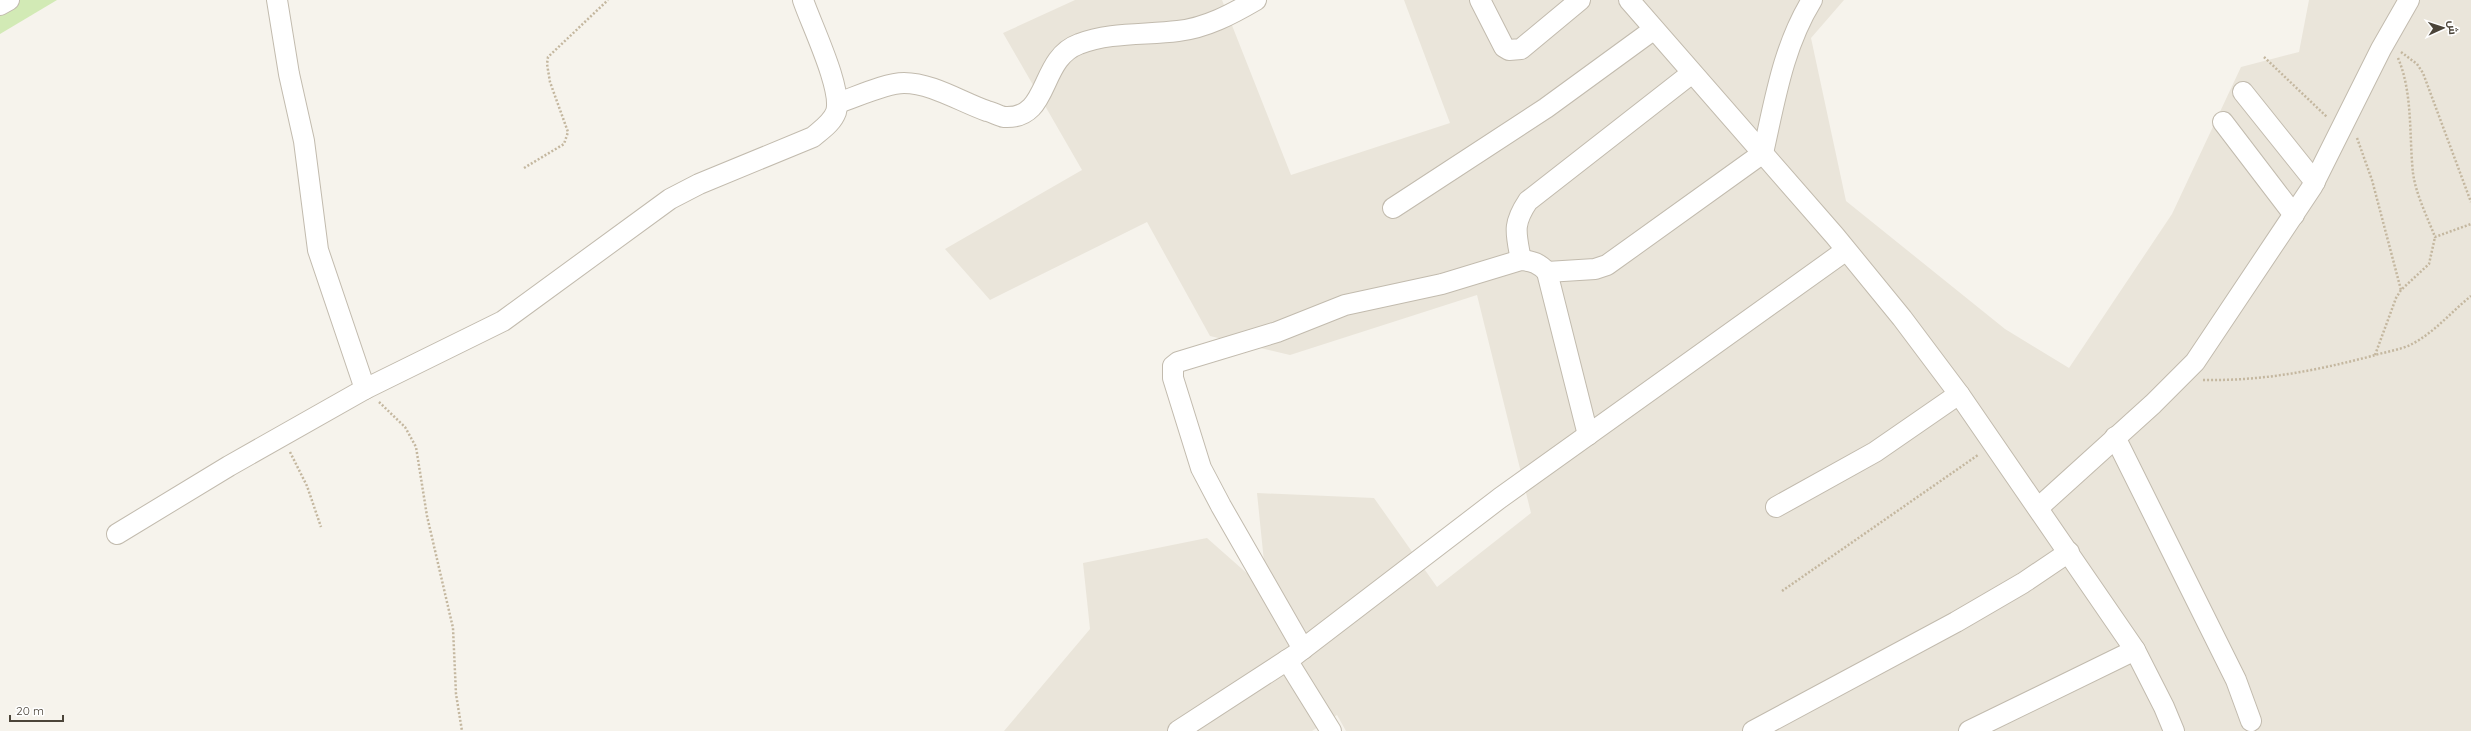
<svg xmlns="http://www.w3.org/2000/svg" width="2471" height="731" font-family="Quicksand,Cairo,sans-serif">
<rect width="100%" height="100%" fill="#f6f3ec"/>
<path fill="#eae5da" d="M 1075,0 L 1222,0 L 1291,175 L 1450,123 L 1404,0 L 1844,0 L 1811,38 L 1846,201 L 2005,329 L 2069,368 L 2172,214 L 2241,67 L 2299,52 L 2309,0 L 2471,0 L 2471,731 L 1346,731 L 1337,715 L 1312,731 L 1004,731 L 1090,629 L 1083,563 L 1207,538 L 1267,591 L 1257,493 L 1374,498 L 1437,587 L 1531,513 L 1477,295 L 1290,355 L 1210,336 L 1147,222 L 990,300 L 945,249 L 1082,170 L 1003,33 Z"/>
<path fill="#d2eab5" d="M 0,0 L 57,0 L 0,34 Z"/>
<g fill="none" stroke-linecap="round" stroke-linejoin="round">
<g stroke="#c2bbae" stroke-width="22">
<g id="street">
<path d="M 277,0 L 289,74 L 304,141 L 318,250 L 365,389 L 503,321 L 670,199 L 699,184 L 813,137 C 821,130 832,123 836,112 C 843,89 811,24 803,0"/>
<path d="M 1480,0 L 1504,47 L 1509,50 L 1521,49 L 1580,0"/>
<path d="M 1629,0 L 1835,236 L 1902,318 L 1959,394 L 2135,650 L 2164,707 L 2174,731"/>
<path d="M 0,5 L 9,0"/>
<path d="M 2243,92 L 2315,182"/>
<path d="M 838,103 C 856,97 886,83 904,83 C 932,83 961,102 987,111 C 992,112 999,116 1004,117 C 1051,120 1038,59 1079,44 C 1109,32 1146,35 1178,31 C 1206,28 1232,14 1256,0"/>
<path d="M 2223,122 L 2294,215"/>
<path d="M 1393,208 L 1546,108 L 1653,30"/>
<path d="M 1521,260 C 1516,233 1512,225 1528,201 L 1692,73"/>
<path d="M 1547,272 L 1595,269 L 1607,265 L 1763,153 C 1775,100 1783,47 1812,0"/>
<path d="M 2115,437 L 2236,680 L 2251,721"/>
<path d="M 1776,507 L 1875,452 L 1959,394"/>
<path d="M 2038,508 L 2153,404 L 2195,362 L 2312,187 L 2381,49 L 2409,0"/>
<path d="M 117,534 L 229,466 L 365,389"/>
<path d="M 1303,649 L 1221,506 L 1201,468 L 1173,378 L 1173,366 L 1178,362 L 1277,332 L 1345,305 L 1442,284 L 1521,260 C 1532,261 1539,263 1547,272 L 1588,435"/>
<path d="M 1287,660 L 1331,731"/>
<path d="M 1178,731 L 1295,655 L 1500,498 L 1845,251"/>
<path d="M 1753,731 L 1956,622 L 2023,583 L 2069,552"/>
<path d="M 1969,731 L 2135,650"/>
</g>
</g>
<g stroke="#c4b79f" stroke-width="2.5" stroke-dasharray="2 2" stroke-linecap="butt">
<path d="M 2401,52 L 2417,64 L 2423,73 L 2471,202"/>
<path d="M 2264,57 L 2327,117"/>
<path d="M 2398,58 C 2413,93 2409,136 2413,173 C 2416,195 2427,216 2435,237 L 2471,224"/>
<path d="M 2357,138 L 2372,180 L 2401,290"/>
<path d="M 524,168 L 564,144 L 568,132 L 550,82 L 547,64 L 548,57 L 608,0"/>
<path d="M 2375,355 L 2396,298 L 2401,290 L 2429,264 L 2435,237"/>
<path d="M 2203,380 C 2263,381 2314,371 2372,356 C 2384,352 2401,350 2412,344 C 2435,332 2451,312 2471,296"/>
<path d="M 379,402 L 405,427 L 416,447 L 427,516 L 453,628 L 456,694 L 462,731"/>
<path d="M 290,452 L 307,486 L 321,527"/>
<path d="M 1782,591 L 1978,455"/>
</g>
<use href="#street" stroke="#fff" stroke-width="20"/>
</g>
<g transform="translate(2443 28) rotate(87)" stroke="#ffffff" stroke-width="3" paint-order="stroke">
<path d="M0-3L7 15L0 10L-7 15Z" fill="#4b4439"/>
<text y="-6" font-size="11" font-weight="bold" text-anchor="middle" fill="#4b4439">ش</text>
</g>
<path d="M10 715v6h53v-6" fill="none" stroke="#4b4439" stroke-width="2"/>
<text x="16" y="715" font-size="12" fill="#4b4439" stroke="#ffffff" stroke-width="3" paint-order="stroke">20 m</text>
</svg>
